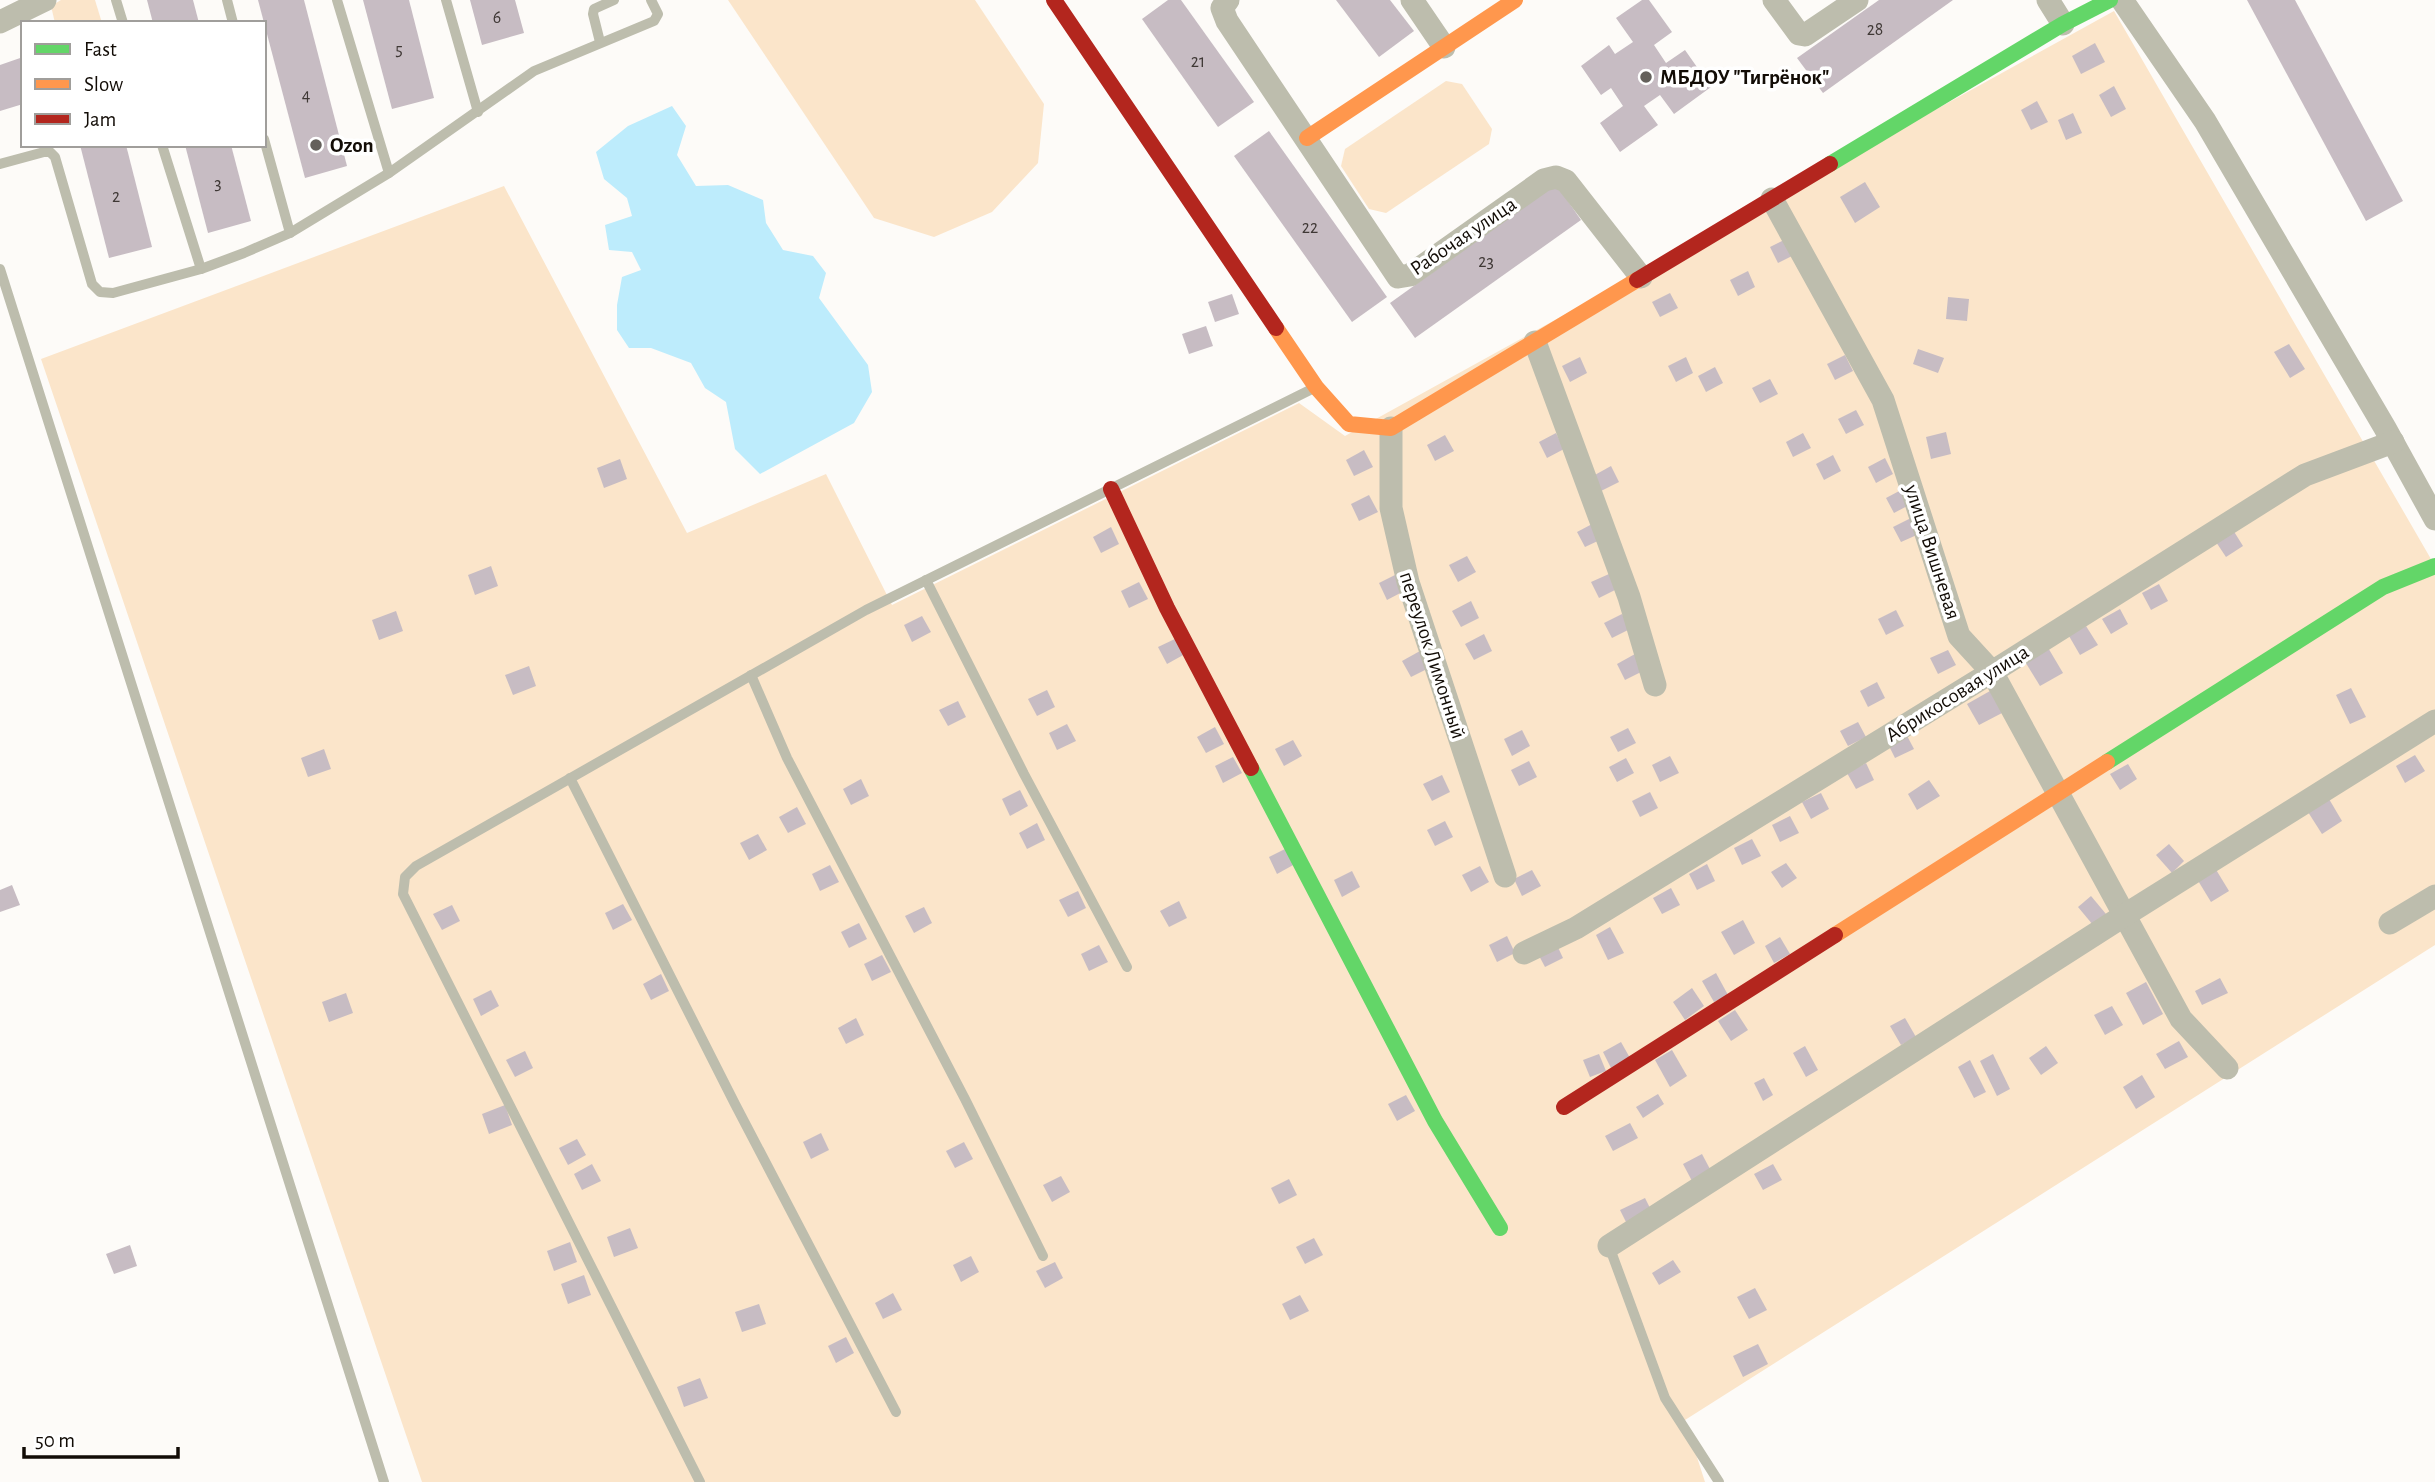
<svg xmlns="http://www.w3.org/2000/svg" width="2435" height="1482" font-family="'Alegreya Sans',sans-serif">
<rect width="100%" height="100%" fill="#fdfbf8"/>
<g fill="#fbe5ca">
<path d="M 61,0 L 95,0 L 102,23 L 55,23 L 51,6 Z"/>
<path d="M 728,0 L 975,0 L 1044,104 L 1038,163 L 992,212 L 934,237 L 874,218 Z"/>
<path d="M 2114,11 L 2435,566 L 2435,945 L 1685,1420 L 1705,1482 L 422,1482 L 41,359 L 504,186 L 687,533 L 826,474 L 892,605 L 1299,403 L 1345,436 Z"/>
<path d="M 1446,81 L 1462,84 L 1492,129 L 1489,144 L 1386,213 L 1369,209 L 1341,166 L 1345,149 Z"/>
</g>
<path fill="#bdecfc" d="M 672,106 L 686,126 L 677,155 L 696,186 L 728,185 L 763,200 L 766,223 L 783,250 L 813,256 L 826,273 L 819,298 L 868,365 L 872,392 L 854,423 L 760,474 L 735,449 L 726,402 L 705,388 L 691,363 L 651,348 L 629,348 L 617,330 L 617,305 L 622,277 L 641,270 L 632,252 L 609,250 L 605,225 L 632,216 L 627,198 L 604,179 L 596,152 L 628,126 Z"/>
<g fill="#c7bcc3">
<path d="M 147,0 L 193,0 L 199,23 L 153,23 Z"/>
<path d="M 258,0 L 304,0 L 347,166 L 305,178 Z"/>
<path d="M 363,0 L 409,0 L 434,98 L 392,109 Z"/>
<path d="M 470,0 L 515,0 L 524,33 L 482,45 Z"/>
<path d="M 1168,0 L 1181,0 L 1254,102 L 1218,127 L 1142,19 Z"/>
<path d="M 1336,0 L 1390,0 L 1414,31 L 1379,57 Z"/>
<path d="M 1642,0 L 1649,0 L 1672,32 L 1654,45 L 1666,63 L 1685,50 L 1711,87 L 1674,114 L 1660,95 L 1644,106 L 1658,125 L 1620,152 L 1600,123 L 1623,106 L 1611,88 L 1601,95 L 1581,66 L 1609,45 L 1615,54 L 1633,42 L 1616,18 Z"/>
<path d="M 1879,0 L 1953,0 L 1823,93 L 1797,58 Z"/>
<path d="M 2247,0 L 2295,0 L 2403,201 L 2366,221 Z"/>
<path d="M 2095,43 L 2105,62 L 2081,74 L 2072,56 Z"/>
<path d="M 23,57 L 23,104 L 0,111 L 0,65 Z"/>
<path d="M 2114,86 L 2126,109 L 2111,117 L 2099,95 Z"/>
<path d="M 2037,101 L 2048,122 L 2031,130 L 2021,110 Z"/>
<path d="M 2073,113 L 2082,133 L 2066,140 L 2058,120 Z"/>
<path d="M 1269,131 L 1387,297 L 1352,322 L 1234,156 Z"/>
<path d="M 80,145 L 126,145 L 152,247 L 109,258 Z"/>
<path d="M 185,145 L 231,145 L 251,221 L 208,233 Z"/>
<path d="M 1865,182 L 1880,207 L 1855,223 L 1840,197 Z"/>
<path d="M 1556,184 L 1581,220 L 1415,338 L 1390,303 Z"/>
<path d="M 1788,238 L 1796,254 L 1778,263 L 1770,247 Z"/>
<path d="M 1748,271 L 1755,287 L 1738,296 L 1730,280 Z"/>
<path d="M 1670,293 L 1678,308 L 1660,317 L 1652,302 Z"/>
<path d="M 1232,294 L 1239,314 L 1215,322 L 1208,302 Z"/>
<path d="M 1948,297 L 1969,299 L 1967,321 L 1946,319 Z"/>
<path d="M 1206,326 L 1213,346 L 1189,354 L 1182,334 Z"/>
<path d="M 2289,344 L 2305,369 L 2290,378 L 2274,352 Z"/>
<path d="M 1918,349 L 1944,358 L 1938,373 L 1913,364 Z"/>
<path d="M 1845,355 L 1853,371 L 1835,380 L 1827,364 Z"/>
<path d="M 1580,357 L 1587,373 L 1570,382 L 1562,366 Z"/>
<path d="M 1686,357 L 1693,373 L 1676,382 L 1668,366 Z"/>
<path d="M 1715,367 L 1723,383 L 1706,392 L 1698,376 Z"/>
<path d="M 1770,379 L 1778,394 L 1760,403 L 1752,388 Z"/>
<path d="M 1856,410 L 1864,425 L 1846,434 L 1838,419 Z"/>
<path d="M 1946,432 L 1951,454 L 1931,459 L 1926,437 Z"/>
<path d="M 1556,433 L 1564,449 L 1547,458 L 1539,442 Z"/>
<path d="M 1803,433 L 1811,448 L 1793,457 L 1786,442 Z"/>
<path d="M 1445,435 L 1454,451 L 1435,461 L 1427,445 Z"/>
<path d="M 1364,450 L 1373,467 L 1354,476 L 1346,460 Z"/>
<path d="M 1833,455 L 1841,471 L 1824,480 L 1816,464 Z"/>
<path d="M 1885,458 L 1893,474 L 1876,483 L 1868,467 Z"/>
<path d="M 620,459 L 627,479 L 604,488 L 597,468 Z"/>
<path d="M 1611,466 L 1619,482 L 1601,491 L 1593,476 Z"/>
<path d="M 1903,489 L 1911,504 L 1894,513 L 1886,498 Z"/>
<path d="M 1369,495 L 1378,512 L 1359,521 L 1351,504 Z"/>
<path d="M 1911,518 L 1919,534 L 1901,542 L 1893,527 Z"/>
<path d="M 1594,523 L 1602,539 L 1585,547 L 1577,532 Z"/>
<path d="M 1111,527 L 1119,544 L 1101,553 L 1093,537 Z"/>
<path d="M 2233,530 L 2243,546 L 2226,557 L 2216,542 Z"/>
<path d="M 1467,556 L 1476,572 L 1458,582 L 1449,565 Z"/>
<path d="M 491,566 L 498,586 L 475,595 L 468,575 Z"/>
<path d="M 1397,574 L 1406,590 L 1387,600 L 1379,583 Z"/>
<path d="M 1609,574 L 1617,589 L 1599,598 L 1591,582 Z"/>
<path d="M 1139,582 L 1148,599 L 1129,608 L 1121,591 Z"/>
<path d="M 2159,584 L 2168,601 L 2151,610 L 2142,593 Z"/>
<path d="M 1471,601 L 1479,618 L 1461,627 L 1452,611 Z"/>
<path d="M 2120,609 L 2128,624 L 2111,634 L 2102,619 Z"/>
<path d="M 1896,610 L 1904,626 L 1886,635 L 1878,619 Z"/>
<path d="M 396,611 L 403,631 L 379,640 L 372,620 Z"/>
<path d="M 1622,614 L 1630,629 L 1612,638 L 1604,623 Z"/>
<path d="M 922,616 L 931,632 L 912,642 L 904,625 Z"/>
<path d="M 2086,626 L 2098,645 L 2080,655 L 2069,636 Z"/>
<path d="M 1484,634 L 1492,651 L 1474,660 L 1465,644 Z"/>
<path d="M 1177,638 L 1185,654 L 1167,664 L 1158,647 Z"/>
<path d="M 2047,646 L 2063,673 L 2040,686 L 2024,660 Z"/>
<path d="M 1948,650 L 1956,665 L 1938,674 L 1930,658 Z"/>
<path d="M 1420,651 L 1429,668 L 1411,677 L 1402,661 Z"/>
<path d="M 1635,654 L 1643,671 L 1625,680 L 1617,664 Z"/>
<path d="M 529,666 L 536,686 L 513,695 L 505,675 Z"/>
<path d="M 1877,682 L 1885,698 L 1868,707 L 1860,691 Z"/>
<path d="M 2351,688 L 2366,717 L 2350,724 L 2336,695 Z"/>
<path d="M 1047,690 L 1055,707 L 1037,716 L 1028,699 Z"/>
<path d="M 1990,691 L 2002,713 L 1979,725 L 1967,704 Z"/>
<path d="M 958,701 L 966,717 L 948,726 L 939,710 Z"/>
<path d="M 1858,722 L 1866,737 L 1848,746 L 1840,731 Z"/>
<path d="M 1067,724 L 1076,741 L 1057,750 L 1049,733 Z"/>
<path d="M 1215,727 L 1224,744 L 1206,753 L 1197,737 Z"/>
<path d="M 1628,728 L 1636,743 L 1618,752 L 1610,737 Z"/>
<path d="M 1522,730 L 1530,746 L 1512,756 L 1504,739 Z"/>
<path d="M 1905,732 L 1914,749 L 1895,758 L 1887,742 Z"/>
<path d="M 1293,740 L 1302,756 L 1284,766 L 1275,749 Z"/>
<path d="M 324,749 L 331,769 L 308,777 L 301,758 Z"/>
<path d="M 2415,755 L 2425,771 L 2405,783 L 2396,766 Z"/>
<path d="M 1670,756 L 1679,773 L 1660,782 L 1652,765 Z"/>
<path d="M 1233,757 L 1242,773 L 1223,783 L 1215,766 Z"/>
<path d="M 1626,758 L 1634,773 L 1617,782 L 1609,767 Z"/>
<path d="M 1529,761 L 1537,777 L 1519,786 L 1511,770 Z"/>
<path d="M 1866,763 L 1874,780 L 1856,789 L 1847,773 Z"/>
<path d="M 2128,764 L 2137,779 L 2120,790 L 2110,774 Z"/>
<path d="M 1442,775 L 1450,792 L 1432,801 L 1423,784 Z"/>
<path d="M 861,779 L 869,796 L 851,805 L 843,789 Z"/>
<path d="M 1929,780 L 1940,796 L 1917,810 L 1908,794 Z"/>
<path d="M 1020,790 L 1028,806 L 1010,816 L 1002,799 Z"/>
<path d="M 1650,792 L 1658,808 L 1640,817 L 1632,801 Z"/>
<path d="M 1821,793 L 1829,809 L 1811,819 L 1802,802 Z"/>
<path d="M 2329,799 L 2342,821 L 2322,834 L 2308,812 Z"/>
<path d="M 797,807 L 806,824 L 788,833 L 779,817 Z"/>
<path d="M 1790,816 L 1799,833 L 1780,842 L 1772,825 Z"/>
<path d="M 1445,821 L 1453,837 L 1435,846 L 1427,830 Z"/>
<path d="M 1037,823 L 1045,840 L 1027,849 L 1019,833 Z"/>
<path d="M 758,834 L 767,850 L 749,860 L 740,843 Z"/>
<path d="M 1752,839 L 1761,856 L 1742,865 L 1734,848 Z"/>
<path d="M 2169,844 L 2184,861 L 2172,873 L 2156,855 Z"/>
<path d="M 1287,848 L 1295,864 L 1277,874 L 1269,857 Z"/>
<path d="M 1786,863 L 1797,878 L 1782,888 L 1771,872 Z"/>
<path d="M 1707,864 L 1715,881 L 1697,890 L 1689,874 Z"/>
<path d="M 830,865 L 839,882 L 820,891 L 812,874 Z"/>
<path d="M 1480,866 L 1489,882 L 1471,892 L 1462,875 Z"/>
<path d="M 2215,868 L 2229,891 L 2211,902 L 2197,879 Z"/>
<path d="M 1532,870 L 1541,886 L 1522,896 L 1514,879 Z"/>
<path d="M 1352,871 L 1360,887 L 1342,897 L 1334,880 Z"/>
<path d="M 12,885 L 20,905 L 0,912 L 0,890 Z"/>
<path d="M 1671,888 L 1680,905 L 1662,914 L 1653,898 Z"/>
<path d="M 1078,891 L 1086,908 L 1068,917 L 1059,900 Z"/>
<path d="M 2091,896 L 2106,914 L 2093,925 L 2078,907 Z"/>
<path d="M 1179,901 L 1187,918 L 1169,927 L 1160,911 Z"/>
<path d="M 623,904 L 632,920 L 613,930 L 605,913 Z"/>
<path d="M 452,905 L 460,921 L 442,930 L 433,914 Z"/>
<path d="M 924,907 L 932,923 L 914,933 L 905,916 Z"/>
<path d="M 1743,920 L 1755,943 L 1734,955 L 1721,932 Z"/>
<path d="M 859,923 L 867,939 L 849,948 L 841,932 Z"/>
<path d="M 1610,927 L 1624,953 L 1608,960 L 1596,935 Z"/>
<path d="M 1507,936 L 1515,953 L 1497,962 L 1489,945 Z"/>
<path d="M 1780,937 L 1790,954 L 1774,963 L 1765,946 Z"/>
<path d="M 1555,941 L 1563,958 L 1545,967 L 1536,950 Z"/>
<path d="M 1099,945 L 1108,962 L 1089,971 L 1081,954 Z"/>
<path d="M 882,955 L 891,972 L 872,981 L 864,964 Z"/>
<path d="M 1716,973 L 1728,995 L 1714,1002 L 1702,981 Z"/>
<path d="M 661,974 L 669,991 L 651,1000 L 643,984 Z"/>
<path d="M 2220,978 L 2228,993 L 2202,1005 L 2195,991 Z"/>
<path d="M 2146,982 L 2163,1014 L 2143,1025 L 2126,993 Z"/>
<path d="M 1692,988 L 1704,1006 L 1685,1020 L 1673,1002 Z"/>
<path d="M 491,990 L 499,1006 L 481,1016 L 473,999 Z"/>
<path d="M 346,993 L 353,1013 L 329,1022 L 322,1002 Z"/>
<path d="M 2112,1006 L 2123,1025 L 2105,1035 L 2094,1015 Z"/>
<path d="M 1735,1010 L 1748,1030 L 1731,1041 L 1718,1021 Z"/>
<path d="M 856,1018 L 864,1035 L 846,1044 L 838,1028 Z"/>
<path d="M 1905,1018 L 1916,1037 L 1901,1045 L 1890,1026 Z"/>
<path d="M 2179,1041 L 2188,1057 L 2165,1069 L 2156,1054 Z"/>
<path d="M 1621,1042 L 1630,1058 L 1611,1068 L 1603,1052 Z"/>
<path d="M 1805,1046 L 1818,1070 L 1806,1077 L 1793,1053 Z"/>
<path d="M 2046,1046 L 2058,1063 L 2041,1075 L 2029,1058 Z"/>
<path d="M 1672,1050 L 1687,1076 L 1670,1087 L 1655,1060 Z"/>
<path d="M 525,1051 L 533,1068 L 515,1077 L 506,1060 Z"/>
<path d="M 1599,1054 L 1606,1071 L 1590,1077 L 1583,1060 Z"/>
<path d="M 1993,1054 L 2010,1089 L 1997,1096 L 1980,1061 Z"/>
<path d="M 1970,1060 L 1986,1092 L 1974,1098 L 1958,1067 Z"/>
<path d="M 2142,1075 L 2155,1097 L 2136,1109 L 2123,1087 Z"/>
<path d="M 1764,1078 L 1773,1095 L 1763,1101 L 1754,1083 Z"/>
<path d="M 1658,1094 L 1664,1104 L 1643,1118 L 1636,1107 Z"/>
<path d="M 1406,1095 L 1415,1111 L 1397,1121 L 1388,1104 Z"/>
<path d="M 505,1105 L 512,1125 L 489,1134 L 482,1114 Z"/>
<path d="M 1630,1123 L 1638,1138 L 1613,1151 L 1605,1136 Z"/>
<path d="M 821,1133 L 829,1150 L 811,1159 L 803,1142 Z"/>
<path d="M 577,1139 L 586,1155 L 568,1165 L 559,1148 Z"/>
<path d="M 964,1142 L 973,1159 L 955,1168 L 946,1151 Z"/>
<path d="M 1702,1154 L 1711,1171 L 1692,1181 L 1683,1164 Z"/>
<path d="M 592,1164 L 601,1181 L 582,1190 L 574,1174 Z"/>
<path d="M 1773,1164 L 1782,1180 L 1763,1190 L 1754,1174 Z"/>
<path d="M 1061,1176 L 1070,1192 L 1052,1202 L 1043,1185 Z"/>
<path d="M 1289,1179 L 1297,1195 L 1279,1204 L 1271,1188 Z"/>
<path d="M 1645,1198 L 1651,1210 L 1626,1222 L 1620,1210 Z"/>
<path d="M 630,1228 L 638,1248 L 614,1257 L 607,1237 Z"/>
<path d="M 1314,1238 L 1323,1255 L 1305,1264 L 1296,1247 Z"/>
<path d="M 570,1242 L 577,1262 L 554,1271 L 547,1251 Z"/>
<path d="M 130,1245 L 137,1266 L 114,1274 L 106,1254 Z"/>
<path d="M 971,1256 L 979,1272 L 961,1282 L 953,1265 Z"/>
<path d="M 1673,1260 L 1681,1272 L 1659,1285 L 1652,1273 Z"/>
<path d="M 1055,1262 L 1063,1278 L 1045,1288 L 1036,1271 Z"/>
<path d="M 584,1275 L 591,1295 L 568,1304 L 561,1284 Z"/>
<path d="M 1755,1288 L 1767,1310 L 1749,1319 L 1737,1297 Z"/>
<path d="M 893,1293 L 902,1310 L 883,1319 L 875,1303 Z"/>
<path d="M 1300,1295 L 1309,1311 L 1290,1320 L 1282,1304 Z"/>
<path d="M 759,1304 L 766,1324 L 742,1332 L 735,1312 Z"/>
<path d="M 846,1337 L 854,1353 L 836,1363 L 828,1346 Z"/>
<path d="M 1758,1344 L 1768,1364 L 1743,1377 L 1733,1356 Z"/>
<path d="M 700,1378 L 708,1398 L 684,1407 L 677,1387 Z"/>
</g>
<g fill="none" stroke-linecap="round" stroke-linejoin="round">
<g stroke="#bdbdad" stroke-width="10">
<path d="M 116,0 L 123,23"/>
<path d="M 227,0 L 233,23"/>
<path d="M 337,0 L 389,173"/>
<path d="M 446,0 L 478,112"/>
<path d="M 600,42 L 593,14 L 594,9 L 614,0"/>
<path d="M 264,139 L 290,233"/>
<path d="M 162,145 L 201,269"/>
<path d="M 0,164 L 44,152 L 50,152 L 55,157 L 92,284 L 100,292 L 113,293 L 201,269 L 244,253 L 290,233 L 389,173 L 534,71 L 654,21 L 658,14 L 651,0"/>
<path d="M 0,269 L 384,1482"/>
<path d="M 926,580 L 1024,774 L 1127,967"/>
<path d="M 751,675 L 787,758 L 965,1099 L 1043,1256"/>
<path d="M 570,778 L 735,1104 L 896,1412"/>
<path d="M 1609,1246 L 1665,1398 L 1719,1482"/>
<path d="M 700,1482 L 403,894 L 405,877 L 416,866 L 866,610 L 1314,388"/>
</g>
<g stroke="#bdbdad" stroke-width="23">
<path d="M 1228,0 L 1222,8 L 1227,21 L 1398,277 L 1410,275 L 1544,180 L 1556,177 L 1566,181 L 1641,277"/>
<path d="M 1412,0 L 1444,47"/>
<path d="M 1774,0 L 1799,34 L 1805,35 L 1857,0"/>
<path d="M 2048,0 L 2063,24"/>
<path d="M 2122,0 L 2205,121 L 2385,428 L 2435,519"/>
<path d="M 0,22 L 45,0"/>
<path d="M 1772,199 L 1883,400 L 1959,636 L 1992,672 L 2181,1019 L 2227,1068"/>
<path d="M 1535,342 L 1629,597 L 1655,685"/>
<path d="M 1391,428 L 1391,508 L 1408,582 L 1505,876"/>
<path d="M 2390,923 L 2435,896"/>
<path d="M 1524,953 L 1576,928 L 1992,672 L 2305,475 L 2393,442"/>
<path d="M 1609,1246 L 2125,915 L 2435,721"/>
</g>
<g stroke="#63d668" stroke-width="16">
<path d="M 1830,164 L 2063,24 L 2110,0"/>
<path d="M 2107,762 L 2383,587 L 2435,566"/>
<path d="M 1251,768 L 1435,1121 L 1500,1228"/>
</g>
<g stroke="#ff974d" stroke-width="16">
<path d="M 1307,138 L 1515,0"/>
<path d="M 1276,328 L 1316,387 L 1349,424 L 1391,428 L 1637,280"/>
<path d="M 1835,935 L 2107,762"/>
</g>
<g stroke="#b3261e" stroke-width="16">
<path d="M 1054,0 L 1276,328"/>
<path d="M 1637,280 L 1830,164"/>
<path d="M 1111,489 L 1167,608 L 1251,768"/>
<path d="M 1564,1107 L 1835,935"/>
</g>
</g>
<g fill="#64605b" stroke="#fff" stroke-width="2.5">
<circle cx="1646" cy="77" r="7"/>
<circle cx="316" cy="145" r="7"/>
</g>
<g text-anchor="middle" stroke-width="7" stroke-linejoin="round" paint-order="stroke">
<g font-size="18" fill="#3f3835">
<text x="497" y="23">6</text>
<text x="1875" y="35">28</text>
<text x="399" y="55">5</text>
<text x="1198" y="67">21</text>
<text x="306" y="101">4</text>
<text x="218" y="189">3</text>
<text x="116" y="202">2</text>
<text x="1310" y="233">22</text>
<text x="1486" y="267">23</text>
</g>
<g font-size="21" font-weight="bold" fill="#120c06" stroke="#fff" text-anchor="start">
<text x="1660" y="84">МБДОУ "Тигрёнок"</text>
<text x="330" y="152">Ozon</text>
</g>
<g font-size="21" fill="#120c06" stroke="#fff">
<text transform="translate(1463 236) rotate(-34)" y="7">Рабочая улица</text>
<text transform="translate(1933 552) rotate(72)" y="7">улица Вишневая</text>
<text transform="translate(1433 655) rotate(72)" y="7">переулок Лимонный</text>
<text transform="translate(1957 693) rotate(-32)" y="7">Абрикосовая улица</text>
</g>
</g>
<rect x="21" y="21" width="245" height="126" fill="#ffffff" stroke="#a09e9b" stroke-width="2"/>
<rect x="35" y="44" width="35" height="10" fill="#63d668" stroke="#a09e9b" stroke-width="2"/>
<text x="84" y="56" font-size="21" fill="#120c06">Fast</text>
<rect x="35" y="79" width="35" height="10" fill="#ff974d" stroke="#a09e9b" stroke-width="2"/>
<text x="84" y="91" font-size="21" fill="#120c06">Slow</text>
<rect x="35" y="114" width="35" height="10" fill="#b3261e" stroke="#a09e9b" stroke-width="2"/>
<text x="84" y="126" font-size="21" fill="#120c06">Jam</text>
<path d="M24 1447v10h154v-10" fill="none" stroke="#120c06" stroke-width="3.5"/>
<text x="35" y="1447" font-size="21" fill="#120c06" stroke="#ffffff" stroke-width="5" paint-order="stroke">50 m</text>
</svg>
